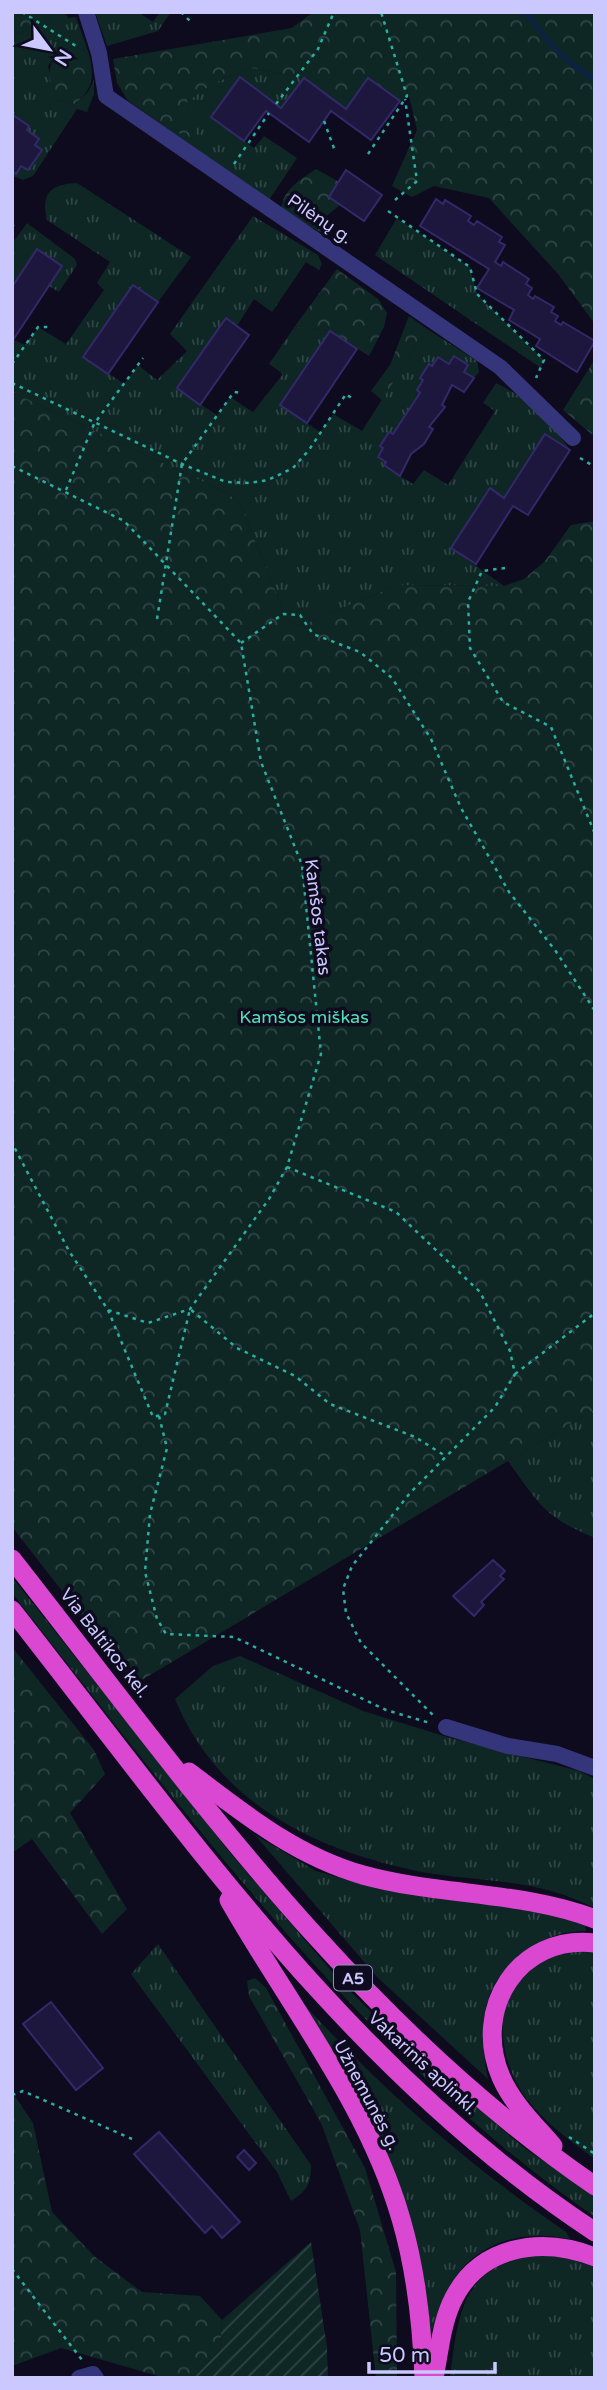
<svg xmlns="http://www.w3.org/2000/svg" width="607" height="2390" font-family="'Varela Round',sans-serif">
<defs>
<pattern id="grass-tufts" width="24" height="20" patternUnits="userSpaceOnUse" patternTransform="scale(1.75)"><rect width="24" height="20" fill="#0e2725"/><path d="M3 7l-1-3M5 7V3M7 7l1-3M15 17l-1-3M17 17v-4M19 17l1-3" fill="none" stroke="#304546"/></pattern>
<pattern id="forest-crowns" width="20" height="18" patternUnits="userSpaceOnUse" patternTransform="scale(1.75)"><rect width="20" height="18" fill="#0e2725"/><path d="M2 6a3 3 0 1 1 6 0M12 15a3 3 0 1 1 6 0" fill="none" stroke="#304546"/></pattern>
<pattern id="garden-furrows" width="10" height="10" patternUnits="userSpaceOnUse" patternTransform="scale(1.75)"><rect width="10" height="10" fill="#0e2725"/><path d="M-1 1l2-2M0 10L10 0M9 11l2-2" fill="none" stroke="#304546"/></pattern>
</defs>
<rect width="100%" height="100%" fill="#0d0b1d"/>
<g fill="url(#grass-tufts)">
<path d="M 56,12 L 65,12 L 68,18 L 76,17 L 89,54 L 76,46 C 62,48 56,54 48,66 L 56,100 L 75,104 L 88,92 L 94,80 L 94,94 L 87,112 L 77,109 L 33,176 L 23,180 L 13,176 L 21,166 L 28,170 L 41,150 L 35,145 L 39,139 L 27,130 L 29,126 L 12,117 L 12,35 L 43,25 Z"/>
<path d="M 95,12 L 138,12 L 153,22 L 160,12 L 171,12 L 158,31 L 107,46 Z"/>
<path d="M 251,68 L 304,78 L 281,108 L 240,78 L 211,116 L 254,148 L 264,136 L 297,158 L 269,200 L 128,101 L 197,144 L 187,101 L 214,83 Z"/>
<path d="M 77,183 L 191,257 L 158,302 L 133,285 L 83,356 L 124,384 L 138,365 L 157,380 L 187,351 L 170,334 L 253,216 L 318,255 L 322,264 L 319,270 L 306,262 L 272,312 L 254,299 L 237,326 L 226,319 L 177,389 L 217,415 L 230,397 L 253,412 L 283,374 L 269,364 L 295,326 L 330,331 L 280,405 L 320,432 L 333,414 L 362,431 L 427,329 L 477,361 L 479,372 L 474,378 L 465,372 L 468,365 L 454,356 L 449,364 L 438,357 L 432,366 L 429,364 L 420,378 L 423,380 L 417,390 L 420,393 L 393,434 L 389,432 L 380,446 L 383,448 L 378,457 L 386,462 L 384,466 L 413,484 L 424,470 L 448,485 L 495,411 L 483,403 L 496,383 C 525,396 552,424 570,450 L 546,434 L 504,498 L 489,489 L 451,548 L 504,586 L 397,585 L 300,626 L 287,620 L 241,506 L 229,494 L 12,392 L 12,339 L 25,345 L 38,327 L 66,344 L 104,290 L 97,283 L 110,262 L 47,220 C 40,193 52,184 77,183 Z"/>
<path d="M 397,218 L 470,267 L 477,294 L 544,360 L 541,368 L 375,255 Z"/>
<path d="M 27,223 L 75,259 L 77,265 L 59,292 L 49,286 L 62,266 L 37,250 L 12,287 L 12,244 Z"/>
<path d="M 595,1409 L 595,1538 C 544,1517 539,1504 508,1461 Z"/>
<path d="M 12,1577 L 231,1854 L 340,1981 L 396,2037 L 523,2147 L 595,2196 L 595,2217 C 358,2052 189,1817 12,1593 Z"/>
<path d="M 240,1656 L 363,1711 L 447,1737 L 579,1771 L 595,1779 L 595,1908 C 582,1902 568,1896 555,1892 C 511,1879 462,1880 417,1871 C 313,1849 218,1803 175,1699 L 213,1666 Z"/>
<path d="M 255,1835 L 316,1871 L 358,1883 L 526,1909 L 585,1924 L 586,1931 C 563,1931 550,1936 531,1948 C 481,1977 477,2028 488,2079 L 378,1978 Z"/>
<path d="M 158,1944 L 311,2165 C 311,2184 307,2191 291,2201 L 277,2172 L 131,1974 Z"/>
<path d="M 569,1950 L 595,1950 L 595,2159 C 572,2142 548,2125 530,2103 C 497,2063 487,1993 540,1962 C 549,1957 559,1954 569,1950 Z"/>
<path d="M 300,2000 C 380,2088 468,2165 566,2232 L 570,2239 C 525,2229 476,2241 451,2284 C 441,2300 440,2319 429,2334 L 423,2276 Z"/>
<path d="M 537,2255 L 562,2256 L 595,2265 L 595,2378 L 450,2378 C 458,2313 462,2265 537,2255 Z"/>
</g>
<g fill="url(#forest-crowns)">
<path d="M 12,12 L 56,12 L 43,25 L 12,35 Z"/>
<path d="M 313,12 L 595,12 L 595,324 L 558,274 L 489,198 L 434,186 L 412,197 L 392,186 L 417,130 L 409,96 L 400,101 L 368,78 L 346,109 L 304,78 L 251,68 L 214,83 L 187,101 L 198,145 L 128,101 L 117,83 L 113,59 L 292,28 Z"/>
<path d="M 76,46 L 89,54 C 94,78 94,87 75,104 L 56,100 C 46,76 45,51 76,46 Z"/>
<path d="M 316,169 L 339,182 L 329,197 L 340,205 L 324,218 L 327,232 L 322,233 L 281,210 C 283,189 300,180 316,169 Z"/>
<path d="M 337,269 L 378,299 L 387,313 L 384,327 L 369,356 L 330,331 L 295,326 Z"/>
<path d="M 409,316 L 427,329 L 382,400 L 371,391 L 390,365 Z"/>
<path d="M 595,359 L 595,437 L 563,410 Z"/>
<path d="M 12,392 L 229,494 L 241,506 L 287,620 L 300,626 L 397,585 L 504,586 L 524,579 L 545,561 L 571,525 L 595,521 L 595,1409 L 135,1684 L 12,1527 Z"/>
<path d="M 12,1647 L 94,1750 L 105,1774 L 70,1813 L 127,1909 L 102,1934 L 32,1839 L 12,1853 Z"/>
<path d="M 255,1978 L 266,1988 L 365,2168 L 396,2272 L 397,2378 L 376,2378 L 360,2230 L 321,2123 L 249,1996 L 247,1981 Z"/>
<path d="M 12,2092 L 33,2123 L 52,2212 L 94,2256 L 142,2292 L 200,2296 L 222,2320 L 220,2350 L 193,2378 L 165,2378 L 61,2348 L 12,2366 Z"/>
</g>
<path fill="url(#garden-furrows)" d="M 311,2242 L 327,2347 L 328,2378 L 193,2378 L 220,2350 L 222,2320 Z"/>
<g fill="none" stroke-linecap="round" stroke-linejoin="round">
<path stroke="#0b2241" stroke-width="5" d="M 525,12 L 560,54 L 595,81"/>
</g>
<g fill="#1d173e" stroke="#33296a" stroke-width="2">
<path d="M 240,77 L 281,108 L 304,78 L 346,109 L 368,78 L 400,101 L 371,140 L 331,111 L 309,142 L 266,111 L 244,141 L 211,117 Z"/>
<path d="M 13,115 L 29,126 L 27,130 L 39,139 L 35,145 L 42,150 L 28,170 L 21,166 L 16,174 L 12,171 Z"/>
<path d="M 346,170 L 382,195 L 364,221 L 329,197 Z"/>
<path d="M 436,199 L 443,204 L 445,200 L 471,216 L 468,221 L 474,225 L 477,221 L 502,237 L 499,242 L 505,245 L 495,262 L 501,266 L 503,262 L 529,279 L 526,284 L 532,288 L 528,295 L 533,299 L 535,296 L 554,307 L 551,312 L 558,316 L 555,321 L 561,325 L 563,322 L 595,341 L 577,372 L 536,346 L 540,339 L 509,320 L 514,310 L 477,288 L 489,269 L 420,226 Z"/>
<path d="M 37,249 L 62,266 L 13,340 L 12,287 Z"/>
<path d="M 133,285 L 158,302 L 108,374 L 83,357 Z"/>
<path d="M 226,318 L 249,335 L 200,405 L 177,388 Z"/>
<path d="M 330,331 L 357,349 L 307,423 L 280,405 Z"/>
<path d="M 454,356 L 468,365 L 464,372 L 474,378 L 464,392 L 452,385 L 442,405 L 445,407 L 429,427 L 433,429 L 424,444 L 411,454 L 400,476 L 384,465 L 386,462 L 378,457 L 383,448 L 380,446 L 389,432 L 393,434 L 420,393 L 417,390 L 423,380 L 420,378 L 429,364 L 432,366 L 438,357 L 449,364 Z"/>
<path d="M 545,434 L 570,450 L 528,515 L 513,506 L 476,564 L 451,548 L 490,488 L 504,498 Z"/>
<path d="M 493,1560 L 505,1571 L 500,1576 L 504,1579 L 481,1602 L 484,1605 L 474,1616 L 453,1596 Z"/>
<path d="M 51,2002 L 103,2068 L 76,2090 L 23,2024 Z"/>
<path d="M 159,2132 L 240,2222 L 222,2238 L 212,2226 L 205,2233 L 134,2154 Z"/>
<path d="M 244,2150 L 256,2163 L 249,2170 L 237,2157 Z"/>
</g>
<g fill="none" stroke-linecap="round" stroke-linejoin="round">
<g stroke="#2bafa2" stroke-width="2.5" stroke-dasharray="3.5 5" stroke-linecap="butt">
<path d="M 22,12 L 79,48"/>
<path d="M 181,12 L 190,21"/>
<path d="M 276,104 L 318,49 L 334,12"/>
<path d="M 324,121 L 335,151"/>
<path d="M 368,154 L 407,96 L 381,12"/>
<path d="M 234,164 L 269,113"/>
<path d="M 395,200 L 417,181 L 405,99"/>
<path d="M 388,211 L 470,267 L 477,294 L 544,360 L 536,378"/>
<path d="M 12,225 L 14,226"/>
<path d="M 12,364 L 38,327 L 48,327"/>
<path d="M 12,383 L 182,464 L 226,482 L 249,483 L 268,480 L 293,468 L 309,450 L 346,394 L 354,400"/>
<path d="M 580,458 L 595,467"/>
<path d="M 12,466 L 124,521 L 241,643 L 261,762 L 302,865 L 321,1054 L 287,1167 L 269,1199 L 190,1309 L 148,1323 L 108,1310 L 69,1251 L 12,1143"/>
<path d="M 66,490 L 94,424 L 143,358"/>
<path d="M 505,568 L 482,571 L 468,602 L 470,648 L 503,702 L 551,727 L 595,834"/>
<path d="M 157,619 L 182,464 L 234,392 L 241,393"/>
<path d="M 241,643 L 283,614 L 300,615 L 313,634 L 360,652 L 392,678 L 431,739 L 461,808 L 509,892 L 555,950 L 595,1011"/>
<path d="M 287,1167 L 396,1212 L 480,1292 L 510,1351 L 515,1374 L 495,1407 L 410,1493 L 352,1566 L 343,1589 L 346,1613 L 361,1643 L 435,1717"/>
<path d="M 108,1310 L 153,1417 L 165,1414 L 190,1309 L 237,1348 L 295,1376 L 330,1404 L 415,1437 L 447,1457"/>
<path d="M 515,1374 L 595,1313"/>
<path d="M 159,1416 L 167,1448 L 150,1514 L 145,1572 L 157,1619 L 166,1634 L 234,1637 L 386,1710 L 430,1723"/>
<path d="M 12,2095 L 23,2091 L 132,2139"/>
<path d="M 569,2137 L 595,2154"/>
<path d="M 12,2269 L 82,2360"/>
</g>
<g stroke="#35357c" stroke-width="16">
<path d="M 86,12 L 99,53 L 106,96 L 500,367 L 573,438"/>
<path d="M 446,1727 L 508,1746 L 557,1754 L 595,1768"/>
<path d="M 79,2378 L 93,2374 L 96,2378"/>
</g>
<g stroke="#da48d2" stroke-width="19">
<path d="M 12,1559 C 189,1785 355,2022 595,2186"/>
<path d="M 12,1610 C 187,1833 354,2074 595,2232"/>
<path d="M 189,1772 C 244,1814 296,1856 363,1875 C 439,1896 521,1891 595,1919"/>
<path d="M 229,1900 C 288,2004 368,2104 401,2219 C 416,2270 422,2325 424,2378"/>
<path d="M 553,2146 C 535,2125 512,2103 501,2077 C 472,2009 518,1934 595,1943"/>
<path d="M 434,2378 C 439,2353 441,2327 451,2304 C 477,2245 541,2236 595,2257"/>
</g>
</g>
<g text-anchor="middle" stroke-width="7" stroke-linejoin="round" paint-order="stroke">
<rect fill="#0d0b1d" stroke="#928fbb" stroke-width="2" x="334" y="1965.5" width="38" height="25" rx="5"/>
<g font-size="16" font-weight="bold" fill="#cbc7ff">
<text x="353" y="1984">A5</text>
</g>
<g font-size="18" fill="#cbc7ff" stroke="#0d0b1d">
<text transform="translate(320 219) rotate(34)" y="6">Pilėnų g.</text>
<text transform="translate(318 917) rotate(83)" y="6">Kamšos takas</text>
<text transform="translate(105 1643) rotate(52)" y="6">Via Baltikos kel.</text>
<text transform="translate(423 2063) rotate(43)" y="6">Vakarinis aplinkl.</text>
<text transform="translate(367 2095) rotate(62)" y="6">Užnemunės g.</text>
</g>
<g font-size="18" fill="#53dfb7" stroke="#0d0b1d">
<text x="304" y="1023">Kamšos miškas</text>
</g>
</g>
<rect width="607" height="2390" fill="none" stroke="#cbc7ff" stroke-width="28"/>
<g transform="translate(49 49) rotate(122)" stroke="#0d0b1d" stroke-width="5" paint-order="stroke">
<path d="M0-5L12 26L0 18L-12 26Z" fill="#cbc7ff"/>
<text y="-10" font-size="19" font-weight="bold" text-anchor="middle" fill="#cbc7ff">N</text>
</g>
<path d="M369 2362v10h126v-10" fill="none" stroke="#cbc7ff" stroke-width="3.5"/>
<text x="379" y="2362" font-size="21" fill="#cbc7ff" stroke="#0d0b1d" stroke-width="5" paint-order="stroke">50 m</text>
</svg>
